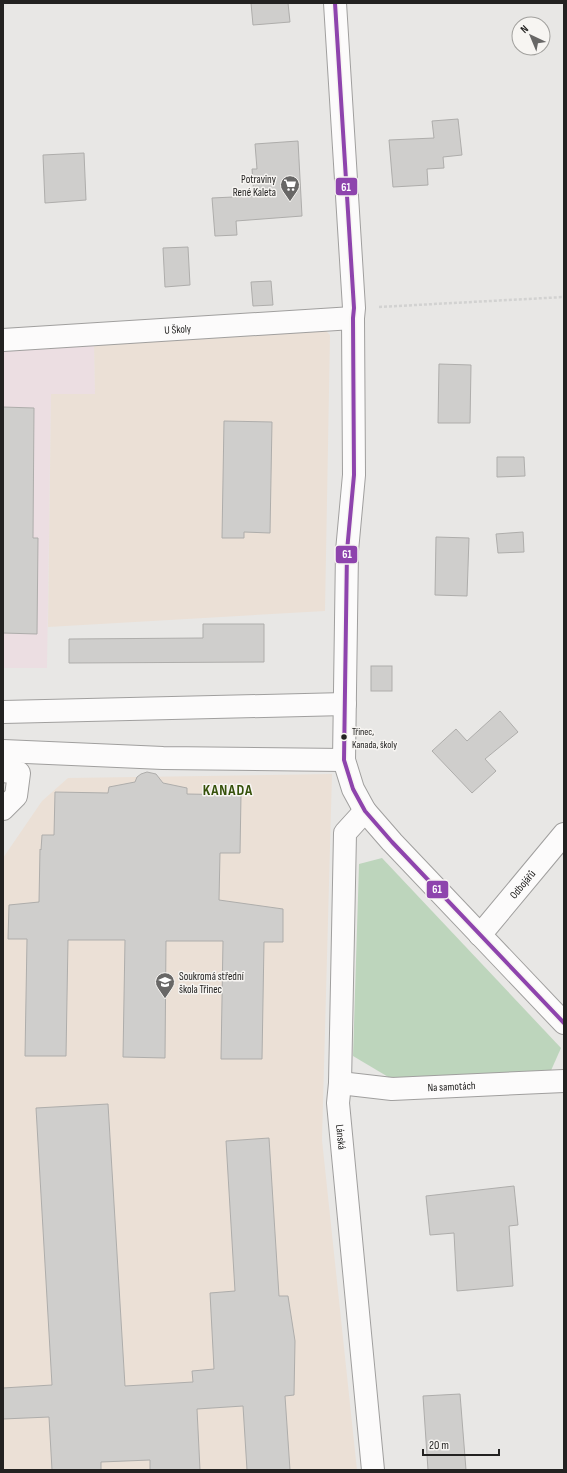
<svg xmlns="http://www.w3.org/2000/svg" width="567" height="1473" font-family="'Sofia Sans Condensed',sans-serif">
<rect width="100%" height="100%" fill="#e8e7e5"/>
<path fill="#ecdee2" d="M 94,343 L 95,394 L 51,394 L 47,668 L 3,668 L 3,349 Z"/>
<g fill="#ebe0d6">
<path d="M 322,327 L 330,335 L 325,611 L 48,627 L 51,394 L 95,394 L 94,343 Z"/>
<path d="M 332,774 L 322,1140 L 357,1470 L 3,1470 L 3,858 L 42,801 L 68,778 Z"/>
</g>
<path fill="#bdd5bc" d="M 382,858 L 561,1048 L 549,1075 L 395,1081 L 353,1056 L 359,864 Z"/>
<g fill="#cfcecc" stroke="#aeadab">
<path d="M 251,3 L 288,3 L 290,22 L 253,25 Z"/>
<path d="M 458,119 L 462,155 L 443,157 L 444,168 L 427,169 L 428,185 L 393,187 L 389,140 L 434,138 L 432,121 Z"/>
<path d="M 298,141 L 302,216 L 236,221 L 237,235 L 215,236 L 212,198 L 254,196 L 252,169 L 257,169 L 255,144 Z"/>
<path d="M 84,153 L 86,200 L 45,203 L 43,155 Z"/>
<path d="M 188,247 L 190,285 L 165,287 L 163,248 Z"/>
<path d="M 271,281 L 273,305 L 253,306 L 251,282 Z"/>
<path d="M 439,364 L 471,365 L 470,423 L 438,423 Z"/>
<path d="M 3,407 L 34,408 L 33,538 L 38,538 L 37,634 L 3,633 Z"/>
<path d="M 224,421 L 272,422 L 270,533 L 244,532 L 244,538 L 222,538 Z"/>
<path d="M 497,457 L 524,457 L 525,476 L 497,477 Z"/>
<path d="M 523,532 L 524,552 L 498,553 L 496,534 Z"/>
<path d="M 436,537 L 469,538 L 467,596 L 435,595 Z"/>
<path d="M 203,624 L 264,624 L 264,662 L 69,663 L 69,639 L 203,638 Z"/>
<rect x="371" y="666" width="21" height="25"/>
<path d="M 500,711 L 518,732 L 485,759 L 496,771 L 472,793 L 432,751 L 456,729 L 467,741 Z"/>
<path d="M 147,772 L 156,774 L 163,783 L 187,788 L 187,794 L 241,795 L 240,853 L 220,853 L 219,900 L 283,909 L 283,942 L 264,942 L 262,1059 L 221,1059 L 223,941 L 166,941 L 165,1058 L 123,1057 L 125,940 L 68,940 L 66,1056 L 25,1056 L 27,939 L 8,939 L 9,905 L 39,902 L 40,849 L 41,850 L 42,835 L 54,835 L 55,792 L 108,793 L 109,787 L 135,782 L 137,777 L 141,774 Z"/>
<path d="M 108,1104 L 125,1386 L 193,1382 L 192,1371 L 214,1369 L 210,1293 L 235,1291 L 226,1141 L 269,1138 L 279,1296 L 288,1296 L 295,1341 L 294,1395 L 285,1396 L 290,1470 L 247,1470 L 243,1406 L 197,1409 L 200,1470 L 150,1470 L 150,1460 L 101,1462 L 101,1470 L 52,1470 L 49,1417 L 3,1419 L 3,1388 L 52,1385 L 36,1108 Z"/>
<path d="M 514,1186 L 518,1225 L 509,1226 L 513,1286 L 457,1291 L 454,1233 L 430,1235 L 426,1196 Z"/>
<path d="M 460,1394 L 466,1470 L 428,1470 L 423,1396 Z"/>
</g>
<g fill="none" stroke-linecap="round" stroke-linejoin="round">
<g stroke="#a09f9e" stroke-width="24">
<g id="minor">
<path d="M 335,3 L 354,308 L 353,318 L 354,475 L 347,551 L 344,760 L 353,789 L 365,811 L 392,842 L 564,1023"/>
<path id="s1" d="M 3,340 L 353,318"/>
<path d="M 3,712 L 345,704"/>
<path d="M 3,751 L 163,758 L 344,760"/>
<path d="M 3,771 L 19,773 L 16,796 L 3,809"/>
<path id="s2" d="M 365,811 L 345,833 L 340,1083 L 338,1103 L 373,1470"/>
<path id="s3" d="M 480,935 L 564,834"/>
<path id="s4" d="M 340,1083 L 392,1089 L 564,1081"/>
</g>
</g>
<path stroke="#d2d2d1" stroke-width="2.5" stroke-dasharray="3 2" stroke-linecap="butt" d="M 379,307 L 564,297"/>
<use href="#minor" stroke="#fcfbfb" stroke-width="22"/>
<g stroke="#f7f5f2" stroke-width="7">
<path id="bus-1" d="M 335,3 L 354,308 L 353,318 L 354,475 L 347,551 L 344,760 L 353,789 L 365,811 L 392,842 L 564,1023"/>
</g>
<use href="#bus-1" stroke="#8e44ad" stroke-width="4"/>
</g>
<defs>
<g id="supermarket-pin" transform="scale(1)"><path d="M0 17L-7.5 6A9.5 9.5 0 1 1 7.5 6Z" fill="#686766" stroke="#f7f5f2"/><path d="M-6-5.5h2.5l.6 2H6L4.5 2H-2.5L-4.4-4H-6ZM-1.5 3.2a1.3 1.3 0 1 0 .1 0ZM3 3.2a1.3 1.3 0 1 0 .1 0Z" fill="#fff"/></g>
<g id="school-pin" transform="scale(1)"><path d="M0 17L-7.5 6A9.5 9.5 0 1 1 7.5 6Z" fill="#686766" stroke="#f7f5f2"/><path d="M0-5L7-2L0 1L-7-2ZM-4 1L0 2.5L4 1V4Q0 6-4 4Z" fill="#fff"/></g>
</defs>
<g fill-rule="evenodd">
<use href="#supermarket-pin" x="290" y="185"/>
<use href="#school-pin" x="165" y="982"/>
</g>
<circle fill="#232221" stroke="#f7f5f2" stroke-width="1.5" cx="344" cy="737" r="3.5"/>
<g text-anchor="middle" stroke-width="3" stroke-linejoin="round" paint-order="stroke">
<g font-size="10" fill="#232221" stroke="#f7f5f2" text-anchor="start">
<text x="352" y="735">Třinec,<tspan x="352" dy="13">Kanada, školy</tspan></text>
</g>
<g font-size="11" fill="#232221" stroke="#f7f5f2" text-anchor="end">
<text x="276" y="183">Potraviny<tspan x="276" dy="13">René Kaleta</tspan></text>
<text x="179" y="980" text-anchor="start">Soukromá střední<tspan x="179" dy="13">škola Třinec</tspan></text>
</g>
<g font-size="11" fill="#232221" stroke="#f7f5f2">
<text dy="4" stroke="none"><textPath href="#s1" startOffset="175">U Školy</textPath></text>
<text dy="4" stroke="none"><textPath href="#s3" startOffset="66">Odbojářů</textPath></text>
<text dy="4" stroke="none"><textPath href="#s4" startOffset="112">Na samotách</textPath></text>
<text dy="4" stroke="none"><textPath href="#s2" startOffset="334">Lánská</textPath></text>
</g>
<g font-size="15" font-weight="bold" letter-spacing="1" fill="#35510a" stroke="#f7f5f2">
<text x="228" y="795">KANADA</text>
</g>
</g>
<g stroke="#f7f5f2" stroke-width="1.5">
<rect x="335" y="177" width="23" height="19" rx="4" fill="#8e44ad"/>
<rect x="335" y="545" width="23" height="19" rx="4" fill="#8e44ad"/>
<rect x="426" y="880" width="23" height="19" rx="4" fill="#8e44ad"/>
</g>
<g font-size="11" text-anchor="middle" font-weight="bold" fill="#fff">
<text x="346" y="191">61</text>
<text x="347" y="558">61</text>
<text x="437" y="893">61</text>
</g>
<rect width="567" height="1473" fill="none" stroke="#232221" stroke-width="8"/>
<g transform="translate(531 36) rotate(316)"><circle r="19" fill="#f7f5f2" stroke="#a2a19e"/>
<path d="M0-3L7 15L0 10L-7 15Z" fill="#686766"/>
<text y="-6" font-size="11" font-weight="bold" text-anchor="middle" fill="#232221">N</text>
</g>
<path d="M423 1449v6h76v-6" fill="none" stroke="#232221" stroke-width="2"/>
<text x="429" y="1449" font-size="12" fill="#232221" stroke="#f7f5f2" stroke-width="3" paint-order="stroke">20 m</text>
</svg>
